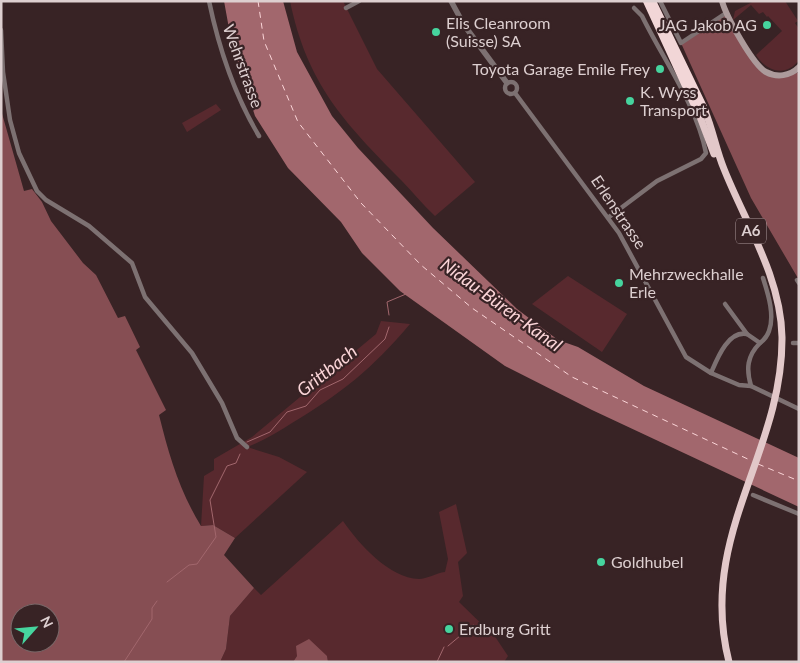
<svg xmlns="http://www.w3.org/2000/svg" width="800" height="663" font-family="Lato,sans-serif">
<rect width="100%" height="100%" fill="#382325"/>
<g fill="#58292e">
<path d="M 290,1 L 343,1 L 377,69 L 475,182 L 435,216 C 423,205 413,192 401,180 C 344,122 307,84 290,1 Z"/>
<path d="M 754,1 L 785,1 L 798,21 L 795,23 L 799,29 L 799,60 C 786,78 766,71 756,55 L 782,31 L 768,16 L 767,17 L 763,12 L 759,14 L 751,5 L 733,20 L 735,11 Z"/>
<path d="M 216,104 L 221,110 L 187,132 L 182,123 Z"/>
<path d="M 568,276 L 627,314 L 602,352 L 532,304 Z"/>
<path d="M 381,321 L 410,324 C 372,369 342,393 292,423 C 278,432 263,441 247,447 L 279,457 L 307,472 L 235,538 L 213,525 L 201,526 L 204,476 L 214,470 L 214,459 L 252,437 L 376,334 Z"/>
<path d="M 456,504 L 467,553 L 458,562 L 463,596 L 459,602 L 496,638 L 508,656 L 504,662 L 328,662 L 327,656 L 297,656 L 293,662 L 220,662 L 226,649 L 230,616 L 254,588 L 261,595 L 343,521 C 359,544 389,578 419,579 C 427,579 436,573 445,572 L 448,559 L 439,512 Z"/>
</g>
<g fill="#864e53" fill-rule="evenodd">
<path d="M 726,13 L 754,60 L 773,75 L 795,71 L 799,74 L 799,280 L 751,198 L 681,43 Z"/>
<path d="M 1,110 L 24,191 L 32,189 L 42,202 L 51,221 L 83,263 L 96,275 L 118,318 L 125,316 L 140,347 L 136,350 L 166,410 L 159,415 C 169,455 179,490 201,526 L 213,525 L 235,538 L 224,555 L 254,588 L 230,616 L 226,649 L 220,662 L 1,662 ZM 20,613 L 50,613 L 50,643 L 20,643 Z"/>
<path d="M 309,639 L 327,656 L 328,662 L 293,662 L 297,656 L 296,646 Z"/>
</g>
<path fill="#a2676d" d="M 224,1 L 283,1 L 297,52 L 332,116 L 358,148 L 433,228 L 517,309 L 558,340 L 578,347 L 644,386 L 799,458 L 799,507 L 592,410 L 505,366 L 400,291 L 362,253 L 341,222 L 288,168 L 255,116 L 232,45 Z"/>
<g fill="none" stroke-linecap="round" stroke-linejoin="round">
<g stroke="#a2676d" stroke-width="1">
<path d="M 389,315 L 387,302 L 406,294"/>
<path d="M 247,442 L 270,432 L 287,412 L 306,406 L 320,390 L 343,379 L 385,339 L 389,327"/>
<path d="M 167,582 L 189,565 L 197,564 L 216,537 L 210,500 L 227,466 L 236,463 L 240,454"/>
<path d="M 448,646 L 473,625"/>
<path d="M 124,662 L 152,619 L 152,608 L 157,601"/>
<path d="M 437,662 L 444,647"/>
</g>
<g stroke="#fbd5d8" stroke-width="1" stroke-dasharray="6 5" stroke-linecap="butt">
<path d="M 258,1 L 264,41 L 298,122 L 361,203 L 421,265 L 472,308 L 572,377 L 752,461"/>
<path d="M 758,464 L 799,481"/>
</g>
<g stroke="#7d7172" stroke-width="4.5">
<path d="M 209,1 C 219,49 234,94 259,136"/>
<path d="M 660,1 L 681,43 L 726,13"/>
<path d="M 346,8 L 359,1"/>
<path d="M 1,30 L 3,72 L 10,120 L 19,153 L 37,191 L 46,200 L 89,226 L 132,263 L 145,297 L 192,353 L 222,403 L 237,438 L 247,447"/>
<circle cx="511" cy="88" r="6"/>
<path d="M 515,93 L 619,233 L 686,357 L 711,373 L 739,385 L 751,386 L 799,409"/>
<path d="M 609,217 L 657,181 L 701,159 L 706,153 C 697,106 663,59 642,16 L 634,8"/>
<path d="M 797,280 L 799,283"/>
<path d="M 725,304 L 747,334"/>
<path d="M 793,343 L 799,343"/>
<path d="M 711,373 C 717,359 728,330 747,334 L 760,343"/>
<path d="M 751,386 C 746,369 747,356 760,343 C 764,340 767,337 769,331 C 775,315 768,294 763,278"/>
<path d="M 753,495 L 799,514"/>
</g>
<path stroke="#7d7172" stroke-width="5.5" d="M 451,1 L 464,25 L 507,83"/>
<path stroke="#ac9a9b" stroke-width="6" d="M 722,1 C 726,16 753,65 766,72 C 777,78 790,76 799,67"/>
<g stroke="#e2c8c9" stroke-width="7">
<path d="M 705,111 C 713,130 716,150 724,169 C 745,222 781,277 782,337 C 783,454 697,536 729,662"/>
<path d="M 699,114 L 714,154"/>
</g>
<g stroke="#f2d6d7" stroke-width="8">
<path d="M 647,1 L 699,114"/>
<path d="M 652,1 L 705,111"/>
</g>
</g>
<g fill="#46d49e" stroke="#382325" stroke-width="2">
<circle cx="767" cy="25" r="5"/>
<circle cx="436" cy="32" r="5"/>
<circle cx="660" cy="69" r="5"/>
<circle cx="630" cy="101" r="5"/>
<circle cx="619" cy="283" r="5"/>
<circle cx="601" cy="562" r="5"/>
<circle cx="449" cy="629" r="5"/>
</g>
<g text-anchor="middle" stroke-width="4.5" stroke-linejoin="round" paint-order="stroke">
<rect fill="#382325" stroke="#ac9b9d" stroke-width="1" x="736" y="218.5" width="30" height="25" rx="4"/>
<g font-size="15" font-weight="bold" fill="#ddcfd0">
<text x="751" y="236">A6</text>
</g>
<g font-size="16" fill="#ddcfd0" stroke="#382325" text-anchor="start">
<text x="446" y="29">Elis Cleanroom<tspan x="446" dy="18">(Suisse) SA</tspan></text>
<text x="757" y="31" text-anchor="end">JAG Jakob AG</text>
<text x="650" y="75" text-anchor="end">Toyota Garage Emile Frey</text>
<text x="640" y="98">K. Wyss<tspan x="640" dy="18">Transport</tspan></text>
<text x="629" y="280">Mehrzweckhalle<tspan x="629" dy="18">Erle</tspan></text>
<text x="611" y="568">Goldhubel</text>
<text x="459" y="635">Erdburg Gritt</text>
</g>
<g font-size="16" fill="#ddcfd0" stroke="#382325">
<text transform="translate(243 66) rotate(70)" y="6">Wehrstrasse</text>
<text transform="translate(619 212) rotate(56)" y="6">Erlenstrasse</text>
</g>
<g font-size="18" font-style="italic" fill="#fbd5d8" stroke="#382325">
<text transform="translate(501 305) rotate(36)" y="6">Nidau-Büren-Kanal</text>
<text transform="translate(327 371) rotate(-38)" y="6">Grittbach</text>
</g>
</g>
<rect width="800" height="663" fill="none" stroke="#ddcfd0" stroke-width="5"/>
<g transform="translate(35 628) rotate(63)"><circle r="24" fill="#382325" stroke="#7a6869"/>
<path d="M0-4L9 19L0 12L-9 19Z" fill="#46d49e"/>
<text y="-8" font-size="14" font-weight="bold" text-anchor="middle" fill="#ddcfd0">N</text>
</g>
</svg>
